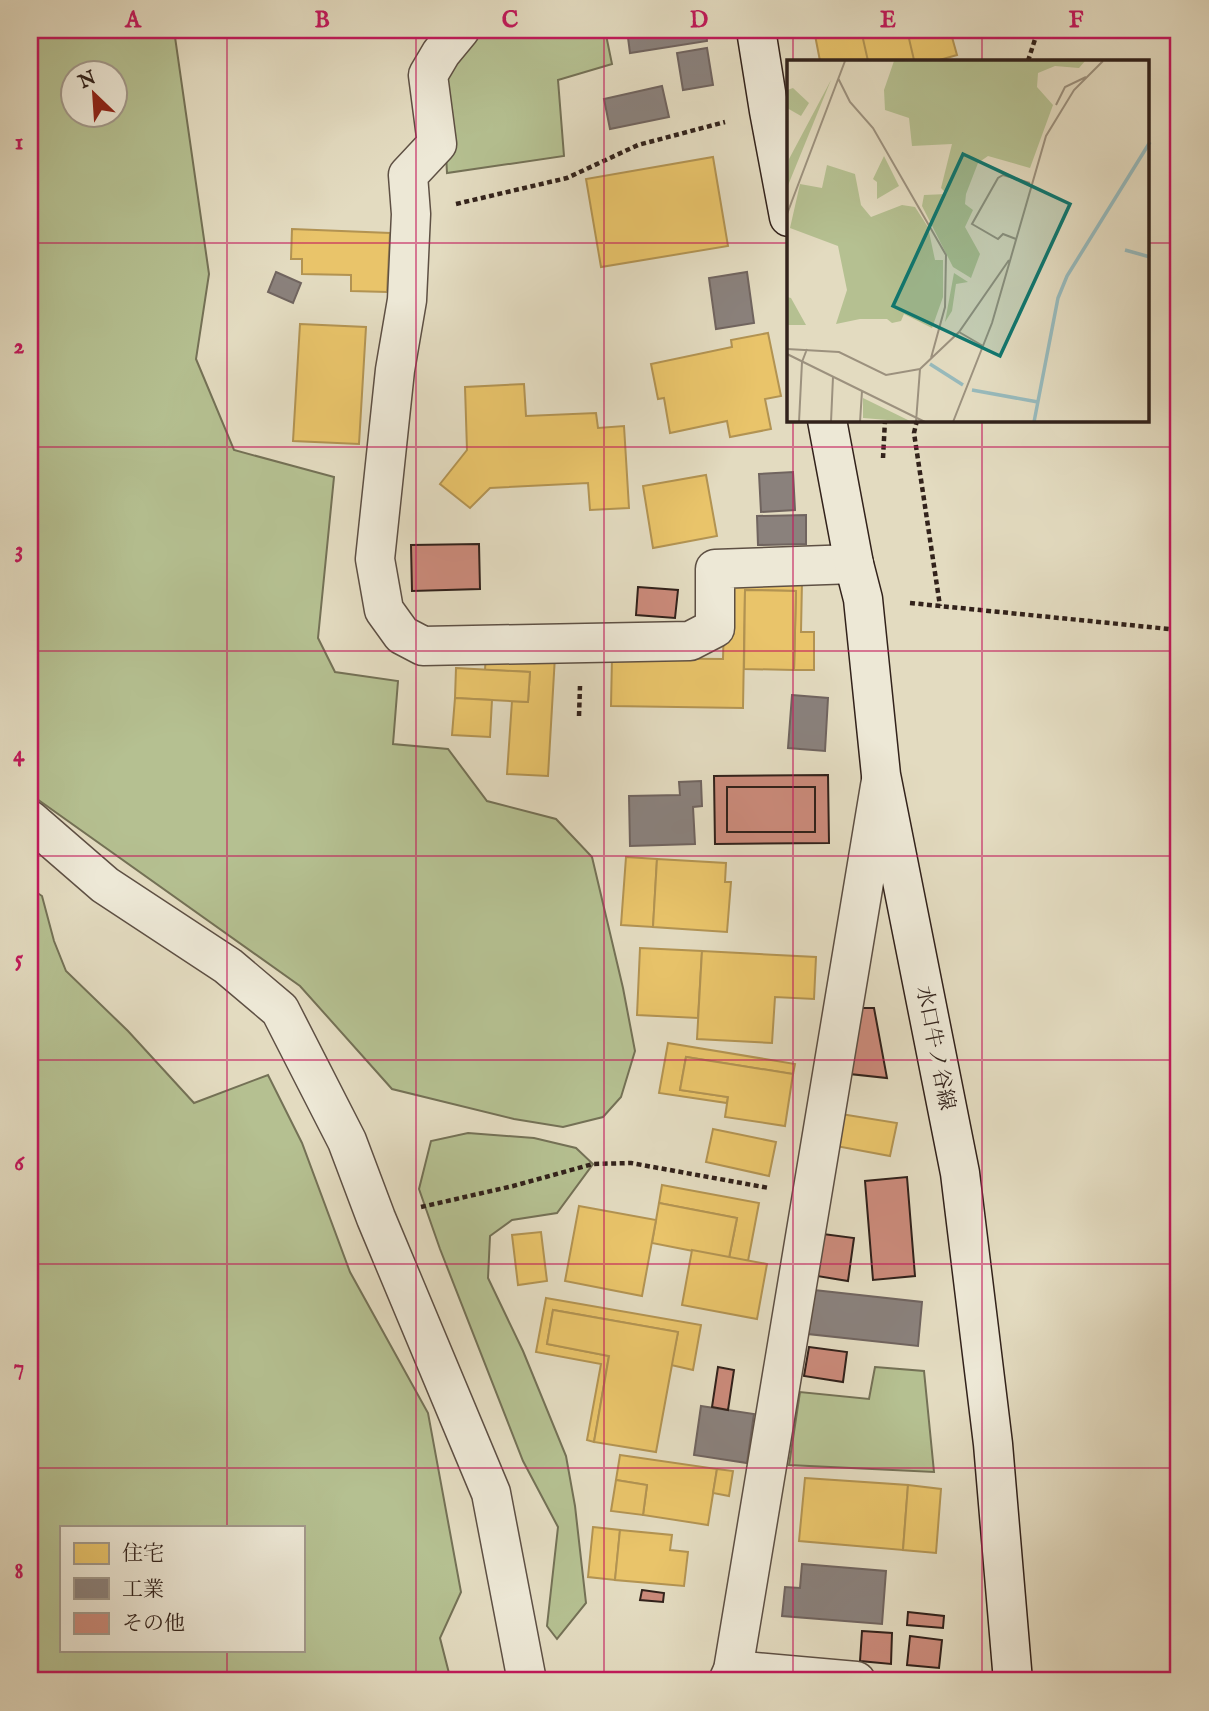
<svg xmlns="http://www.w3.org/2000/svg" width="1209" height="1711" font-family="'IM FELL English','Noto Serif JP',serif">
<rect width="100%" height="100%" fill="#e3dbc0"/>
<filter id="stains"><feTurbulence type="fractalNoise" baseFrequency=".00286" numOctaves="4"/><feColorMatrix values="0 0 0 0 .2 0 0 0 0 .09 0 0 0 0 .02 0 0 0 .5 -.17"/></filter>
<radialGradient id="worn" r=".72"><stop offset=".6" stop-color="#630" stop-opacity="0"/><stop offset="1" stop-color="#630" stop-opacity=".3"/></radialGradient>
<g fill="#b5c091" stroke="#747156" stroke-width="2" fill-rule="evenodd">
<path d="M 30,30 L 174,30 L 209,274 L 196,359 L 234,450 L 334,477 L 318,638 L 335,672 L 398,681 L 393,744 L 448,749 L 487,801 L 556,819 L 592,857 L 623,988 L 635,1051 L 621,1097 L 603,1117 L 563,1127 L 514,1119 L 392,1089 L 300,986 L 30,794 ZM 74,74 L 116,74 L 116,116 L 74,116 Z"/>
<path d="M 505,30 L 605,30 L 612,64 L 558,80 L 564,156 L 447,173 L 442,74 L 467,35 Z"/>
<path d="M 30,888 L 42,896 L 54,941 L 66,971 L 128,1031 L 194,1103 L 268,1075 L 302,1143 L 350,1272 L 428,1413 L 461,1592 L 440,1638 L 451,1681 L 30,1681 ZM 61,1527 L 303,1527 L 303,1650 L 61,1650 Z"/>
<path d="M 468,1133 L 534,1138 L 576,1148 L 593,1164 L 557,1213 L 512,1220 L 490,1236 L 488,1278 L 523,1351 L 566,1456 L 575,1506 L 586,1603 L 557,1639 L 547,1626 L 558,1527 L 523,1461 L 440,1249 L 419,1189 L 431,1141 Z"/>
<path d="M 875,1367 L 924,1371 L 934,1472 L 789,1465 L 800,1392 L 869,1399 Z"/>
</g>
<g fill="#e9c46a" stroke="#b29352" stroke-width="2">
<path d="M 814,30 L 950,30 L 957,55 L 936,61 L 820,61 Z"/>
<path d="M 861,30 L 907,30 L 914,60 L 868,61 Z"/>
<path d="M 713,157 L 728,246 L 601,267 L 586,179 Z"/>
<path d="M 292,229 L 390,233 L 387,292 L 351,291 L 351,275 L 302,274 L 302,259 L 291,259 Z"/>
<path d="M 300,324 L 366,327 L 359,444 L 293,441 Z"/>
<path d="M 768,333 L 781,396 L 765,399 L 771,429 L 730,437 L 727,421 L 670,433 L 664,398 L 658,399 L 651,364 L 732,347 L 731,340 Z"/>
<path d="M 524,384 L 526,416 L 596,413 L 598,428 L 624,426 L 629,508 L 590,510 L 588,483 L 490,488 L 470,508 L 440,484 L 467,450 L 465,387 Z"/>
<path d="M 706,475 L 717,536 L 653,548 L 643,486 Z"/>
<path d="M 725,581 L 802,581 L 801,632 L 814,632 L 814,670 L 794,670 L 796,591 L 745,590 L 743,708 L 611,706 L 612,658 L 723,659 Z"/>
<path d="M 745,590 L 796,591 L 794,670 L 744,669 Z"/>
<path d="M 486,653 L 555,656 L 548,776 L 507,774 L 512,701 L 528,702 L 530,672 L 485,670 Z"/>
<path d="M 456,668 L 530,672 L 528,702 L 455,698 Z"/>
<path d="M 455,698 L 492,700 L 490,737 L 452,735 Z"/>
<path d="M 626,857 L 657,859 L 653,927 L 621,925 Z"/>
<path d="M 657,859 L 726,863 L 725,882 L 731,882 L 727,932 L 653,927 Z"/>
<path d="M 640,948 L 702,951 L 698,1018 L 637,1015 Z"/>
<path d="M 702,951 L 816,957 L 814,999 L 775,997 L 772,1043 L 697,1039 Z"/>
<path d="M 668,1043 L 795,1064 L 793,1074 L 686,1057 L 680,1090 L 728,1097 L 727,1103 L 659,1093 Z"/>
<path d="M 686,1057 L 793,1074 L 785,1126 L 725,1117 L 728,1097 L 680,1090 Z"/>
<path d="M 841,1114 L 897,1123 L 890,1156 L 836,1146 Z"/>
<path d="M 713,1129 L 776,1142 L 769,1176 L 706,1162 Z"/>
<path d="M 662,1185 L 759,1203 L 748,1261 L 729,1258 L 737,1218 L 659,1203 Z"/>
<path d="M 659,1203 L 737,1218 L 729,1258 L 652,1243 Z"/>
<path d="M 579,1206 L 656,1220 L 642,1296 L 565,1281 Z"/>
<path d="M 541,1232 L 547,1281 L 518,1285 L 512,1235 Z"/>
<path d="M 692,1250 L 767,1264 L 757,1319 L 682,1305 Z"/>
<path d="M 546,1298 L 701,1325 L 693,1370 L 671,1365 L 678,1332 L 553,1310 L 547,1344 L 609,1356 L 594,1442 L 587,1440 L 601,1364 L 536,1352 Z"/>
<path d="M 553,1310 L 678,1332 L 656,1452 L 594,1442 L 609,1356 L 547,1344 Z"/>
<path d="M 620,1455 L 717,1469 L 708,1525 L 643,1515 L 647,1485 L 616,1480 Z"/>
<path d="M 717,1469 L 733,1471 L 729,1496 L 713,1493 Z"/>
<path d="M 805,1478 L 908,1485 L 903,1550 L 799,1541 Z"/>
<path d="M 616,1480 L 647,1485 L 643,1515 L 611,1511 Z"/>
<path d="M 908,1485 L 941,1489 L 936,1553 L 903,1550 Z"/>
<path d="M 593,1527 L 620,1530 L 615,1580 L 588,1577 Z"/>
<path d="M 620,1530 L 672,1535 L 670,1550 L 688,1552 L 684,1586 L 615,1580 Z"/>
</g>
<g fill="#8a817c" stroke="#70645f" stroke-width="2">
<path d="M 627,30 L 706,30 L 707,41 L 630,53 Z"/>
<path d="M 707,48 L 713,85 L 683,90 L 677,53 Z"/>
<path d="M 662,86 L 669,117 L 610,129 L 604,99 Z"/>
<path d="M 276,272 L 301,283 L 293,303 L 268,292 Z"/>
<path d="M 747,272 L 754,323 L 716,329 L 709,278 Z"/>
<path d="M 793,472 L 795,510 L 761,512 L 759,474 Z"/>
<path d="M 806,515 L 806,544 L 758,545 L 757,516 Z"/>
<path d="M 792,695 L 828,698 L 825,751 L 788,748 Z"/>
<path d="M 701,781 L 702,806 L 693,807 L 695,844 L 630,846 L 629,796 L 680,795 L 679,782 Z"/>
<path d="M 814,1290 L 922,1302 L 918,1346 L 808,1334 Z"/>
<path d="M 701,1406 L 754,1414 L 747,1463 L 694,1455 Z"/>
<path d="M 802,1564 L 886,1571 L 882,1624 L 782,1616 L 785,1587 L 800,1588 Z"/>
</g>
<g fill="#ca8a7a" stroke="#32221b" stroke-width="2">
<path d="M 479,544 L 480,589 L 412,591 L 411,545 Z"/>
<path d="M 638,587 L 678,590 L 675,618 L 636,615 Z"/>
<path d="M 828,775 L 829,843 L 715,844 L 714,776 Z"/>
<rect x="727" y="787" width="88" height="45"/>
<path d="M 861,1008 L 874,1008 L 887,1078 L 850,1074 Z"/>
<path d="M 907,1177 L 915,1276 L 873,1280 L 865,1181 Z"/>
<path d="M 823,1234 L 854,1238 L 848,1281 L 817,1276 Z"/>
<path d="M 809,1347 L 847,1352 L 843,1382 L 804,1376 Z"/>
<path d="M 718,1367 L 734,1370 L 728,1410 L 712,1407 Z"/>
<path d="M 642,1590 L 664,1593 L 663,1602 L 640,1600 Z"/>
<path d="M 908,1612 L 944,1616 L 943,1628 L 907,1625 Z"/>
<path d="M 862,1631 L 892,1633 L 891,1664 L 860,1661 Z"/>
<path d="M 910,1636 L 942,1640 L 939,1668 L 907,1665 Z"/>
</g>
<g fill="none" stroke-linecap="round" stroke-linejoin="round">
<g stroke="#5e5044" stroke-width="41">
<g id="minor">
<path d="M 460,30 L 441,53 L 428,75 L 437,144 L 408,175 L 411,214 L 407,300 L 395,370 L 375,559 L 384,610 L 402,635 L 423,646 L 690,641 L 715,628 L 715,569 L 854,564"/>
<path d="M 30,820 L 105,885 L 228,966 L 280,1010 L 347,1141 L 376,1218 L 491,1493 L 527,1681"/>
<path d="M 733,1670 L 856,1681"/>
<path d="M 728,1681 L 733,1670 L 881,780"/>
</g>
</g>
<g stroke="#32221b" stroke-width="41">
<g id="secondary">
<path d="M 756,30 L 769,111 L 789,217"/>
<path d="M 827,420 L 854,564 L 863,599 L 881,775 L 960,1173 L 993,1444 L 1013,1681"/>
</g>
</g>
<g stroke="#32221b" stroke-width="4.5" stroke-dasharray="5 3.5" stroke-linecap="butt">
<path d="M 1028,61 L 1038,30"/>
<path d="M 456,204 L 567,178 L 638,145 L 725,122"/>
<path d="M 917,420 L 914,433 L 940,606"/>
<path d="M 883,458 L 885,420"/>
<path d="M 910,603 L 1179,630"/>
<path d="M 579,716 L 580,686"/>
<path d="M 421,1207 L 513,1186 L 593,1164 L 631,1163 L 769,1188"/>
</g>
<use href="#minor" stroke="#ede8d6" stroke-width="38"/>
<use href="#secondary" stroke="#ede8d6" stroke-width="38"/>
</g>
<path fill="none" stroke="#c2185b" stroke-width="2" stroke-opacity="0.55" d="M 227,30 L 227,1527M 416,30 L 416,1681M 604,30 L 604,1681M 793,30 L 793,61M 982,30 L 982,61M 30,243 L 789,243M 1148,243 L 1179,243M 793,420 L 793,1681M 982,420 L 982,1681M 30,447 L 1179,447M 30,651 L 1179,651M 30,856 L 1179,856M 30,1060 L 1179,1060M 30,1264 L 1179,1264M 30,1468 L 1179,1468M 227,1650 L 227,1681"/>
<g text-anchor="middle" stroke-width="7" stroke-linejoin="round" paint-order="stroke">
<g font-size="21" fill="#32221b" stroke="#ede8d6">
<text transform="translate(936 1048) rotate(79)" y="7">水口牛ノ谷線</text>
</g>
</g>
<g transform="translate(787 60)">
<rect width="362" height="362" fill="#e3dbc0"/>
<path d="M 107,1 L 298,1 L 292,8 L 268,6 L 251,13 L 250,27 L 266,45 L 243,108 L 201,96 L 191,103 L 179,134 L 178,144 L 186,150 L 178,167 L 193,194 L 184,218 L 166,207 L 135,146 L 137,135 L 160,134 L 154,128 L 165,84 L 125,86 L 122,58 L 98,50 L 97,30 ZM 44,20 L 4,118 L 0,128 L 2,99 ZM 6,28 L 22,43 L 14,56 L 0,48 L 0,30 ZM 97,96 L 112,126 L 90,139 L 90,122 L 86,119 ZM 40,105 L 68,114 L 74,145 L 84,157 L 115,145 L 128,147 L 141,167 L 148,200 L 156,200 L 156,237 L 145,268 L 117,254 L 114,261 L 105,263 L 100,259 L 73,259 L 49,264 L 60,230 L 51,186 L 3,168 L 13,124 L 35,128 ZM 167,213 L 181,222 L 169,224 L 165,251 L 158,262 ZM 0,237 L 4,238 L 19,265 L 0,265 ZM 76,338 L 125,362 L 76,358 Z" fill="#b5c091"/>
<path fill="none" stroke="#97b9bb" stroke-width="3.5" d="M 338,190 L 363,197M 143,304 L 176,325M 185,330 L 251,342M 247,362 L 271,238 L 280,216 L 363,82"/>
<path fill="none" stroke="#9c917e" stroke-width="2" d="M 51,18 L 63,42 L 86,68 L 159,195 L 158,247 L 144,298M 269,45 L 278,27 L 299,17M 0,154 L 58,1M 229,179 L 216,174 L 211,179 L 185,164 L 211,118 L 216,115 L 243,123M 172,272 L 196,286M 0,289 L 52,292 L 99,315 L 133,309M 0,294 L 138,362M 12,362 L 15,302 L 20,289M 44,362 L 46,317M 73,362 L 75,331M 129,362 L 133,309 L 172,272 L 222,200M 166,362 L 205,263 L 259,76 L 287,30 L 316,1"/>
<path fill="#0f766e" fill-opacity="0.15" stroke="#0f766e" stroke-width="3.5" d="M 176,94 L 283,144 L 213,296 L 106,246 Z"/>
<rect width="362" height="362" fill="none" stroke="#32221b" stroke-width="3.5"/>
</g>
<rect width="1209" height="1711" fill="none" stroke="#e3dbc0" stroke-width="77"/>
<rect x="60" y="1526" width="245" height="126" fill="#ede8d6" stroke="#a2998b" stroke-width="2"/>
<rect x="74" y="1543" width="35" height="21" fill="#e9c46a" stroke="#a2998b" stroke-width="2"/>
<text x="122" y="1560" font-size="21" fill="#32221b">住宅</text>
<rect x="74" y="1578" width="35" height="21" fill="#8a817c" stroke="#a2998b" stroke-width="2"/>
<text x="122" y="1596" font-size="21" fill="#32221b">工業</text>
<rect x="74" y="1613" width="35" height="21" fill="#ca8a7a" stroke="#a2998b" stroke-width="2"/>
<text x="122" y="1630" font-size="21" fill="#32221b">その他</text>
<g transform="translate(94 94) rotate(335)"><circle r="33" fill="#ede8d6" stroke="#a2998b" stroke-width="2"/>
<path d="M0-5L12 26L0 18L-12 26Z" fill="#8f2418"/>
<text y="-10" font-size="19" font-weight="bold" text-anchor="middle" fill="#32221b">N</text>
</g>
<rect x="38" y="38" width="1132" height="1634" fill="none" stroke="#c2185b" stroke-width="2.5"/>
<g font-size="23" text-anchor="middle" font-weight="bold" fill="#c2185b">
<text x="133" y="27">A</text>
<text x="322" y="27">B</text>
<text x="510" y="27">C</text>
<text x="699" y="27">D</text>
<text x="888" y="27">E</text>
<text x="1076" y="27">F</text>
<text x="19" y="149">1</text>
<text x="19" y="353">2</text>
<text x="19" y="557">3</text>
<text x="19" y="761">4</text>
<text x="19" y="966">5</text>
<text x="19" y="1170">6</text>
<text x="19" y="1374">7</text>
<text x="19" y="1578">8</text>
</g>
<rect width="100%" height="100%" filter="url(#stains)"/>
<rect width="100%" height="100%" fill="url(#worn)"/>
</svg>
